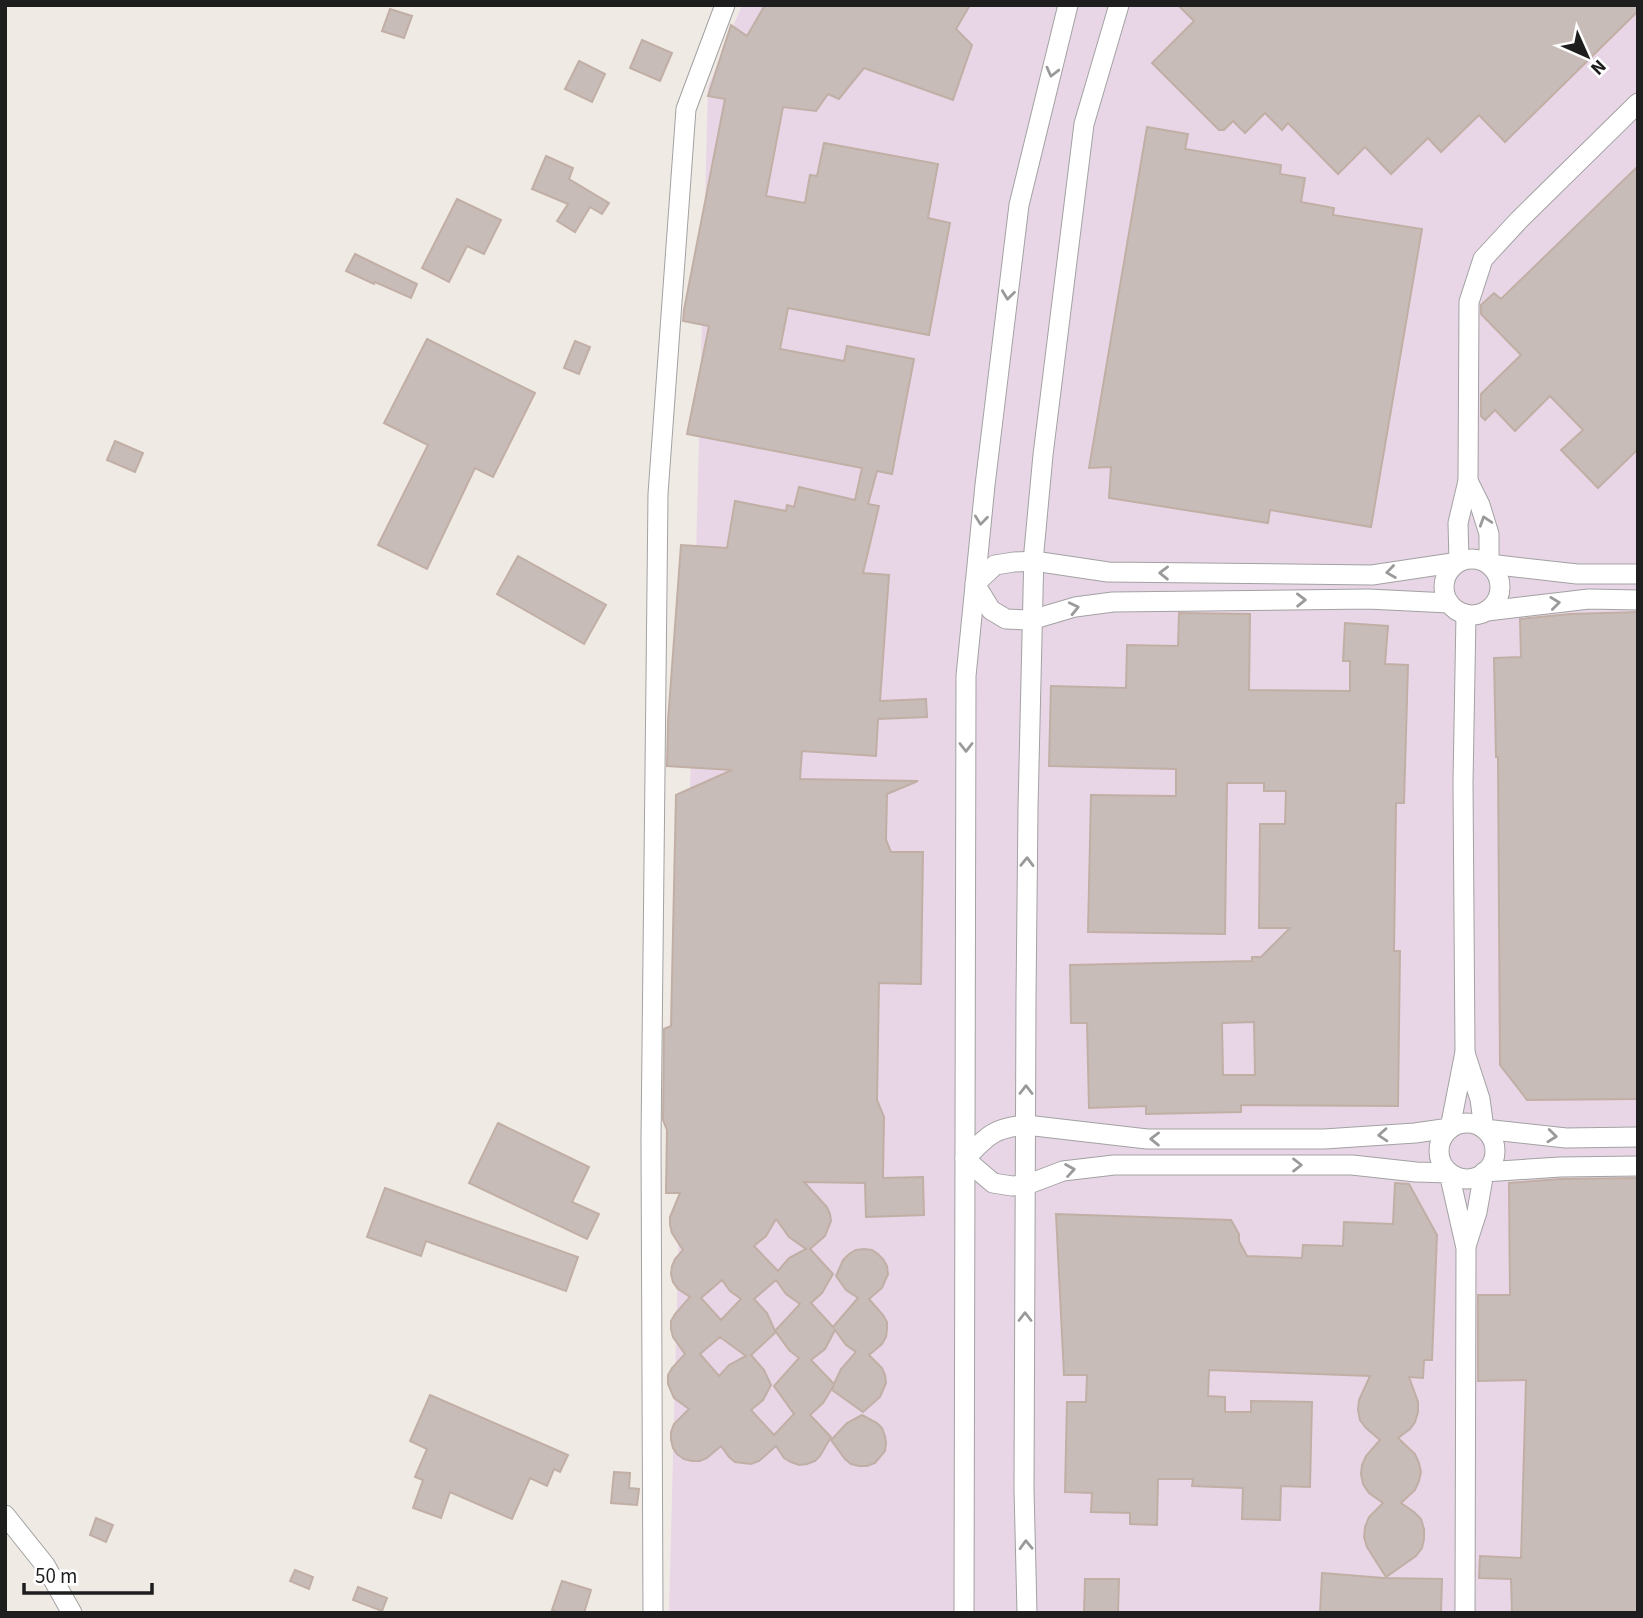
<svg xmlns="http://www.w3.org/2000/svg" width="1643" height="1618" font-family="'Source Sans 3',sans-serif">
<rect width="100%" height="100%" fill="#efeae4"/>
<path fill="#e8d6e7" d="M 742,5 L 1638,5 L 1638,1613 L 669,1613 L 708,87 Z"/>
<g fill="#c7bcb7" stroke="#c1afa6" stroke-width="2" fill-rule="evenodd">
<path d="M 765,5 L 970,5 L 956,29 L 972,45 L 953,100 L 864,68 L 839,99 L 828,94 L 816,111 L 783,107 L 766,196 L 805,203 L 810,175 L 817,176 L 824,143 L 938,164 L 928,218 L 950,223 L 929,335 L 788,308 L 780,349 L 844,361 L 847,346 L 914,359 L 892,474 L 877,471 L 868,504 L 879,506 L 863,573 L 889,575 L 880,701 L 926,699 L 927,717 L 878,719 L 876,756 L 802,751 L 800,779 L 918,781 L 887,794 L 886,840 L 891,852 L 923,852 L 921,984 L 879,983 L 877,1100 L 884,1117 L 883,1178 L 923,1177 L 924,1215 L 866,1217 L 865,1183 L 804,1182 L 827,1207 L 830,1214 L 831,1221 L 825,1236 L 810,1249 L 833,1274 L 822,1293 L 811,1303 L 833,1327 L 858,1298 L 846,1290 L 836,1276 L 843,1260 L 849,1254 L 856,1250 L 864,1249 L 872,1250 L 878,1254 L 883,1259 L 887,1266 L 888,1274 L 882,1288 L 869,1299 L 883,1315 L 887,1322 L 887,1329 L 886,1337 L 882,1344 L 869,1355 L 882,1368 L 885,1375 L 886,1383 L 880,1397 L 863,1412 L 832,1390 L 834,1385 L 823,1403 L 810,1415 L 831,1437 L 820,1456 L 815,1461 L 807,1464 L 799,1465 L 791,1462 L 784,1458 L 776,1446 L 759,1461 L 751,1464 L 735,1462 L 729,1457 L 721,1446 L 707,1458 L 700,1461 L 692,1461 L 684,1459 L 677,1454 L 673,1448 L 671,1440 L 671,1432 L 674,1424 L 689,1409 L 674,1398 L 668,1384 L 668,1375 L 672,1368 L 685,1354 L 673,1337 L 671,1329 L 671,1321 L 675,1314 L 690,1297 L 678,1289 L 673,1282 L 671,1274 L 672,1266 L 675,1259 L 683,1250 L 672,1233 L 670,1225 L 670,1217 L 680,1193 L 666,1193 L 667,1130 L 663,1120 L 664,1029 L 671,1026 L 676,795 L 732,770 L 667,766 L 668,721 L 681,545 L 727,548 L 735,501 L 786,511 L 787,505 L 794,507 L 799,487 L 855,500 L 862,468 L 687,434 L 709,326 L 683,321 L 684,310 L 725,99 L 708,96 L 731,25 L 747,36 ZM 776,1219 L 789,1237 L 806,1249 L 789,1258 L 778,1271 L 754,1246 L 766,1236 ZM 722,1280 L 730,1291 L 741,1299 L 721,1320 L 701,1298 ZM 776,1280 L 786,1294 L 800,1304 L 775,1331 L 767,1313 L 754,1299 ZM 835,1330 L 846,1345 L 856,1352 L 841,1369 L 834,1384 L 811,1360 L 825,1349 ZM 776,1332 L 789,1350 L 799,1358 L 774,1386 L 794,1414 L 774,1435 L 751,1410 L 763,1400 L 771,1385 L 764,1370 L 751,1355 ZM 720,1337 L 746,1356 L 729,1365 L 719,1376 L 700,1354 Z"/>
<path d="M 1178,5 L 1638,5 L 1638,11 L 1505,142 L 1479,115 L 1441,152 L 1428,138 L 1391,174 L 1365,147 L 1338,174 L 1288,123 L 1282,130 L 1265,113 L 1245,133 L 1233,121 L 1224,130 L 1219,130 L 1152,63 L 1194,21 Z"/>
<path d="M 390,9 L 412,16 L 404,38 L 382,31 Z"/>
<path d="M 642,40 L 672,53 L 660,81 L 630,68 Z"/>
<path d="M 579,61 L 605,74 L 592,102 L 565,89 Z"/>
<path d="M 1147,127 L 1188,134 L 1185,149 L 1281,165 L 1280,174 L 1305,178 L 1301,202 L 1334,208 L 1333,215 L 1422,229 L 1371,527 L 1270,510 L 1268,523 L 1109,498 L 1111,467 L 1089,468 Z"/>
<path d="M 546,156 L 573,168 L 569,179 L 609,203 L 602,214 L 590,207 L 575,232 L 557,221 L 568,204 L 532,189 Z"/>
<path d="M 1638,166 L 1638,449 L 1598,488 L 1561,450 L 1583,430 L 1550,396 L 1515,431 L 1495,410 L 1485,420 L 1481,416 L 1481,394 L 1521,355 L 1481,314 L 1481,305 L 1494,293 L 1501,299 Z"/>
<path d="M 457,199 L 501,220 L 484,254 L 467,246 L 449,282 L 422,268 Z"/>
<path d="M 355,254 L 417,284 L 411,298 L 375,282 L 374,284 L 346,271 Z"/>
<path d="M 427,339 L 535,393 L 493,477 L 475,468 L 427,569 L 378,545 L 428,445 L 384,423 Z"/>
<path d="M 575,341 L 590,347 L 579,374 L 564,368 Z"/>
<path d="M 115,441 L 143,453 L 135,472 L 107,460 Z"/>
<path d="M 518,556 L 606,605 L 584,644 L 497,594 Z"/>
<path d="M 1638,612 L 1638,1099 L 1527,1100 L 1500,1065 L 1498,757 L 1496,757 L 1494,658 L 1521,657 L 1520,619 L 1570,614 Z"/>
<path d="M 1179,613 L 1250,614 L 1249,690 L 1350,691 L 1350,661 L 1343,661 L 1345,623 L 1388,626 L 1385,664 L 1408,665 L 1404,803 L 1396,803 L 1394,951 L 1400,951 L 1398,1106 L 1241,1105 L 1241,1112 L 1146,1114 L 1146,1106 L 1089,1108 L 1087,1023 L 1071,1023 L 1070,965 L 1252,961 L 1252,957 L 1261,957 L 1290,928 L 1259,928 L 1260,824 L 1285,824 L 1286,791 L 1264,791 L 1264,783 L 1227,783 L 1225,934 L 1088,932 L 1091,795 L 1176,796 L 1176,769 L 1049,766 L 1051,686 L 1126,688 L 1127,645 L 1178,646 ZM 1254,1022 L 1255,1075 L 1223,1075 L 1222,1023 Z"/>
<path d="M 498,1123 L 589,1167 L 572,1202 L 599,1214 L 587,1239 L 469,1183 Z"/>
<path d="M 1638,1178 L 1638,1613 L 1512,1613 L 1511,1579 L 1479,1578 L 1480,1556 L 1521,1558 L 1526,1380 L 1478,1381 L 1478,1295 L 1510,1295 L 1509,1183 L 1560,1179 Z"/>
<path d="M 1395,1183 L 1409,1184 L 1437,1235 L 1432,1360 L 1424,1360 L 1423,1378 L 1409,1377 L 1418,1402 L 1418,1412 L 1415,1422 L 1410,1429 L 1398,1438 L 1415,1454 L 1419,1463 L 1421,1472 L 1419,1481 L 1415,1490 L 1401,1503 L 1414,1512 L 1421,1519 L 1424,1529 L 1424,1539 L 1422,1548 L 1416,1556 L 1386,1577 L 1367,1547 L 1364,1537 L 1365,1527 L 1369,1517 L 1383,1503 L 1369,1493 L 1363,1484 L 1361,1474 L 1362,1465 L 1366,1456 L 1380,1440 L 1366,1428 L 1360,1420 L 1358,1410 L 1359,1400 L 1370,1376 L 1209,1370 L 1208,1396 L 1225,1397 L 1225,1412 L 1251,1412 L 1251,1401 L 1312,1402 L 1310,1487 L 1281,1486 L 1280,1520 L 1242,1519 L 1243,1488 L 1192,1486 L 1193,1479 L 1158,1479 L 1157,1525 L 1130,1524 L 1130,1513 L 1091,1512 L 1092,1493 L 1065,1492 L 1067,1402 L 1086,1402 L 1087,1375 L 1064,1375 L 1056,1214 L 1231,1220 L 1239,1234 L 1239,1241 L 1247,1256 L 1302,1258 L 1303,1245 L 1343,1246 L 1344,1222 L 1393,1224 Z"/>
<path d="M 385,1188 L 578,1257 L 566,1291 L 426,1241 L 421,1256 L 367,1237 Z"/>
<path d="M 430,1395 L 568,1455 L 560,1472 L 554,1469 L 547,1486 L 530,1478 L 512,1519 L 450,1492 L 441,1518 L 413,1508 L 423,1480 L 415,1477 L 427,1449 L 410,1441 Z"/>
<path d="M 862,1415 L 877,1423 L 882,1428 L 885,1436 L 886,1443 L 885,1451 L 875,1463 L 867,1466 L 859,1466 L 851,1464 L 845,1459 L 831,1440 L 847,1423 Z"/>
<path d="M 614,1472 L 630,1473 L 629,1488 L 639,1489 L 637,1505 L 611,1503 Z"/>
<path d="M 96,1518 L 113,1525 L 106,1542 L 90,1535 Z"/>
<path d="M 295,1570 L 313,1577 L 309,1589 L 290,1581 Z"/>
<path d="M 1322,1573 L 1384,1578 L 1442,1579 L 1441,1613 L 1320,1613 Z"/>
<path d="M 1085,1579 L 1119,1579 L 1118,1613 L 1084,1613 Z"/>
<path d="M 562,1581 L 591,1590 L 584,1613 L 560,1613 L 552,1610 Z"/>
<path d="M 358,1587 L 387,1598 L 382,1611 L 353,1600 Z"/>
</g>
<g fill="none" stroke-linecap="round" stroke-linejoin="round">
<g stroke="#a2a2a2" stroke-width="21">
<g id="minor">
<path d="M 1468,481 L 1480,505 L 1489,534 L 1489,564 L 1577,574 L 1638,574"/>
<circle cx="1472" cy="587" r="28"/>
<path d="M 1449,603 L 1368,599 L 1113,602 L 1075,607 L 1031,620 L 1006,619 L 991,610 L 975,584 L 995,565 L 1014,562 L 1034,561 L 1108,572 L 1372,575 L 1459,562 L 1458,523 L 1468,481 L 1469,302 L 1483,259 L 1519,220 L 1638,103"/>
<path d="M 1487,611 L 1589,599 L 1638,600"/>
<path d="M 1465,1053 L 1480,1099 L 1484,1129 L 1566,1138 L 1638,1137"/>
<circle cx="1467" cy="1151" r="28"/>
<path d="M 1466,1246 L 1477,1212 L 1484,1172 L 1560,1167 L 1638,1166"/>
<path d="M 5,1515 L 45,1565 L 72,1613"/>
<path d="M 653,1613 L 651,1141 L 658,494 L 686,109 L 725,5"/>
<path d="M 964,1613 L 966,676 L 985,485 L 1019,205 L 1068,5"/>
<path d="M 1027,1613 L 1024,1489 L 1026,997 L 1028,808 L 1034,551 L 1043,455 L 1084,124 L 1119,5"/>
<path d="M 1465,1613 L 1466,1248 L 1449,1173 L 1416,1172 L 1352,1165 L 1114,1165 L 1063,1171 L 1026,1185 L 1012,1186 L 993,1183 L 965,1159 C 987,1136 993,1128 1026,1125 L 1147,1139 L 1324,1139 L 1415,1133 L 1450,1128 L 1465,1052 L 1463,783 L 1466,614"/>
</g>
</g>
<use href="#minor" stroke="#fff" stroke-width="19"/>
</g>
<defs><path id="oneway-chevron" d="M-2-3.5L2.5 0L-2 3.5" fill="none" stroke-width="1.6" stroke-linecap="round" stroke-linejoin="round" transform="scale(1.75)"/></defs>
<g stroke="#9a9a9a">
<use href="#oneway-chevron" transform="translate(1052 72) rotate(104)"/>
<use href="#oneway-chevron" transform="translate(1008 295) rotate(97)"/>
<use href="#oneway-chevron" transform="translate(981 520) rotate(96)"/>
<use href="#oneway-chevron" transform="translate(1485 521) rotate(-108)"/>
<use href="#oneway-chevron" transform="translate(1391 572) rotate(172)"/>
<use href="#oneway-chevron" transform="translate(1164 573) rotate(-179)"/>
<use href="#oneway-chevron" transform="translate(1301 600) rotate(-1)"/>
<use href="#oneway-chevron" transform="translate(1555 603) rotate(-7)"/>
<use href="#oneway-chevron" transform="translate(1074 608) rotate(-13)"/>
<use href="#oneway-chevron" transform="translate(966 747) rotate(90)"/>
<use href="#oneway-chevron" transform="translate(1027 862) rotate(-89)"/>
<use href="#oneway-chevron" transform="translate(1026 1090) rotate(-90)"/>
<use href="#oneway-chevron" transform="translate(1383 1135) rotate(176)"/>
<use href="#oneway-chevron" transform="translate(1552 1136) rotate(6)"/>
<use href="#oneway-chevron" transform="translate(1155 1139) rotate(-179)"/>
<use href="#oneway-chevron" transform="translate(1297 1165)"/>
<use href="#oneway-chevron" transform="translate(1070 1170) rotate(-9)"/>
<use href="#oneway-chevron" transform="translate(1025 1317) rotate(-90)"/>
<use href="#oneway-chevron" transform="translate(1026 1545) rotate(-92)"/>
</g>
<rect width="1643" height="1618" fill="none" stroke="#1e1e1e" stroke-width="14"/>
<g transform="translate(1587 56) rotate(135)" stroke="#ffffff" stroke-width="5" paint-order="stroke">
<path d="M0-5L12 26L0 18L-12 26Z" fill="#1e1e1e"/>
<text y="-10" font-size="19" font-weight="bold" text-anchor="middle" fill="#1e1e1e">N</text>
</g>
<path d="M24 1583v10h128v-10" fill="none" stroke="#1e1e1e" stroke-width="3.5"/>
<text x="35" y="1583" font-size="21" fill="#1e1e1e" stroke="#ffffff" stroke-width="5" paint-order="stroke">50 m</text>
</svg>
